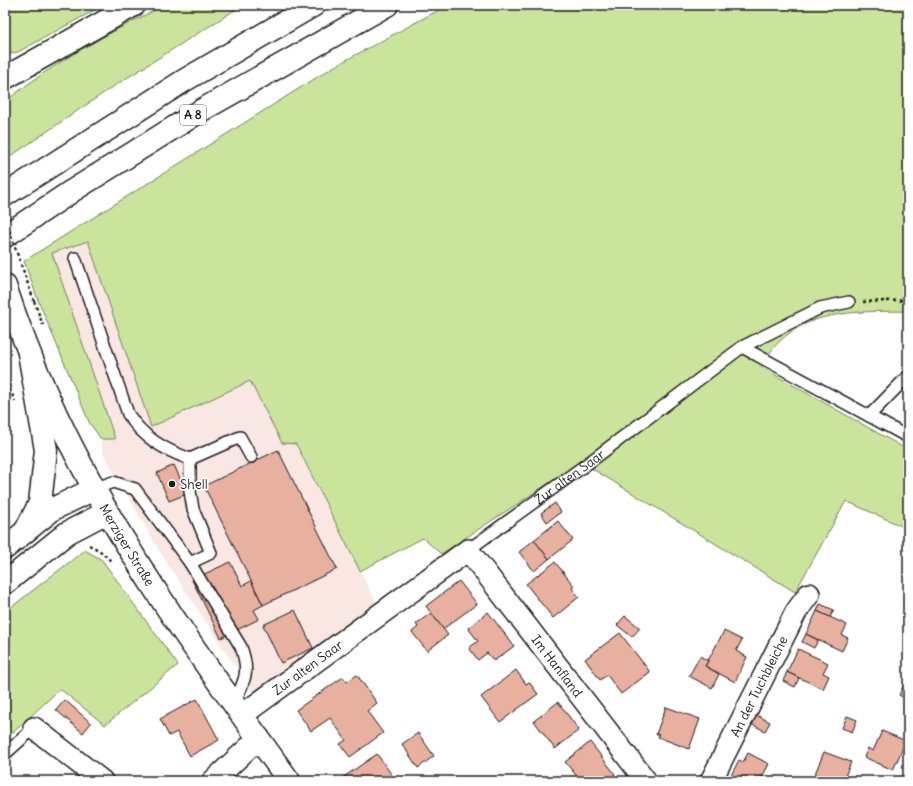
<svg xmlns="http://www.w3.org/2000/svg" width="913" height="786" font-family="Delius,sans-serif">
<rect width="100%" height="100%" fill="#fff"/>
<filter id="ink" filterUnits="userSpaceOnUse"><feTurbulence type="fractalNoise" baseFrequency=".025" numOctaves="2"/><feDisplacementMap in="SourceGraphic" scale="8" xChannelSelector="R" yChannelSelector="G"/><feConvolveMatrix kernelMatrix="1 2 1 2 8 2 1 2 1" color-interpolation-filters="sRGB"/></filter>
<g filter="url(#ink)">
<path fill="#f8e7e2" d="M 88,241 L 151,426 L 250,381 L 282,442 L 295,444 L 378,606 L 255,696 L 160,552 L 103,453 L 101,439 L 114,439 L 52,253 Z"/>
<g fill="#cae49b" stroke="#73805c">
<path d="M 5,5 L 104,5 L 18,52 L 5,55 Z"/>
<path d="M 165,5 L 243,5 L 111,88 L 5,160 L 5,102 C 53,62 109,33 165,5 Z"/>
<path d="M 448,5 L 908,5 L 908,311 C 865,312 813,308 779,342 C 772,348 767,359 761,367 L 908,450 L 908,529 L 846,501 L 795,592 L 581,462 L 441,554 L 423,538 L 360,571 L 296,444 L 282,443 L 250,381 L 151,427 L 88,241 L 52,253 L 115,439 L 101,439 L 89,422 L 38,300 L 24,261 L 335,66 Z"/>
<path d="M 85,550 L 102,560 L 178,665 L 105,725 L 60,689 L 5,740 L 5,612 Z"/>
</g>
<g fill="#e8b09f" stroke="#1c1c1c">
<path d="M 278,450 L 337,569 L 263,605 L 204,486 Z"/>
<path d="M 174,465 L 187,494 L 169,501 L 157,473 Z"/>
<path d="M 555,503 L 561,512 L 547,522 L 541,513 Z"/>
<path d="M 558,521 L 573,540 L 549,559 L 534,540 Z"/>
<path d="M 534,540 L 549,559 L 534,571 L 519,552 Z"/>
<path d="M 230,562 L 242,586 L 251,581 L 263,605 L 254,610 L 259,619 L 221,638 L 192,580 Z"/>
<path d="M 555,562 L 574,586 L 572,588 L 579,597 L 553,618 L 526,584 Z"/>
<path d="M 459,581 L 477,604 L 443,629 L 426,606 Z"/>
<path d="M 820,604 L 834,610 L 830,617 L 817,611 Z"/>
<path d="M 295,610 L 313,648 L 281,663 L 263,625 Z"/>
<path d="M 817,611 L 847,625 L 842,635 L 848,638 L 842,651 L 806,634 Z"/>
<path d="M 488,612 L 514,646 L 494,661 L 487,653 L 478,660 L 469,648 L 478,641 L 468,628 Z"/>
<path d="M 431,613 L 448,635 L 427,651 L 412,632 L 418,627 L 416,624 Z"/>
<path d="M 625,616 L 640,628 L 632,637 L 617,625 Z"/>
<path d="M 724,631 L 742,640 L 736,651 L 747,657 L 735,682 L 705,666 Z"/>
<path d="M 620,633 L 650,672 L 621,694 L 607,675 L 600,680 L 585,659 Z"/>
<path d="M 806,634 L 818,640 L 814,648 L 802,642 Z"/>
<path d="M 798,649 L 828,663 L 823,673 L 829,676 L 823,689 L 787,672 Z"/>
<path d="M 700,656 L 708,661 L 705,666 L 719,674 L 712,688 L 689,676 Z"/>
<path d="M 516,670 L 526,684 L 529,682 L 538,694 L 500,722 L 481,697 Z"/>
<path d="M 787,672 L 799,678 L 795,687 L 783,681 Z"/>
<path d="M 357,675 L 377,703 L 367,711 L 383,733 L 350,757 L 340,744 L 346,740 L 330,718 L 311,731 L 296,710 L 343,677 L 347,682 Z"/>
<path d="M 906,681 L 908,682 L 908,700 L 899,695 Z"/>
<path d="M 197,699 L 219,740 L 190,756 L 177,732 L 169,736 L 160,719 Z"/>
<path d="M 65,700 L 91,723 L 83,733 L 56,710 Z"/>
<path d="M 558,702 L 579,730 L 555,749 L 534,721 Z"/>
<path d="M 666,707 L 700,719 L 689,749 L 658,737 L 659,735 L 656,734 Z"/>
<path d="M 756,715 L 770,722 L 765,731 L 751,724 Z"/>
<path d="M 847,716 L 857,720 L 852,732 L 842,728 Z"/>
<path d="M 882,731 L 906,741 L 893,770 L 864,757 L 868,748 L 873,751 Z"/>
<path d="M 418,733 L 434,756 L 418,768 L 402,744 Z"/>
<path d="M 590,742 L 615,774 L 606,781 L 581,781 L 565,762 Z"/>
<path d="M 824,752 L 851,762 L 843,781 L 812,781 Z"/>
<path d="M 748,753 L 769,764 L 760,781 L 728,781 L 739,760 L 743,762 Z"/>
<path d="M 377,754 L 396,781 L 338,781 Z"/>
</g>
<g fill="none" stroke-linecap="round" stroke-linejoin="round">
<g stroke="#1c1c1c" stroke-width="14">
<g id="service">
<path d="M 75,258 L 128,414 C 143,438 165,450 190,459"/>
<path d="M 742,347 L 908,437"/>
<path d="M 869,416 L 908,376"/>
<path d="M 94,489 L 113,482 L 135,489 L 190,563 L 241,647 C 250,672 245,680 234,703"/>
<path id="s1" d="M 468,550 L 591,461 L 742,347 L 820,308 L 849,302"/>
<path d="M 190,563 L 211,553 L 193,509 L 190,491 L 190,459 L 240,437 L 251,457"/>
<path d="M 5,754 L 34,728"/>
</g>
</g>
<g stroke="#1c1c1c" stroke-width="24">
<g id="minor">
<path id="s2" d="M 242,715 L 468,550 L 646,781"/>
<path d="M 34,728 L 102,781"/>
<path d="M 213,781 L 259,738"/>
<path id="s3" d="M 711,781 L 796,612 L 809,594"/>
</g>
</g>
<g stroke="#1c1c1c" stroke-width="25">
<g id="secondary">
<path id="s4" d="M 5,286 C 28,356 59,426 95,490 C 151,592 221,686 289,781"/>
</g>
</g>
<g stroke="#1c1c1c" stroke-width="25">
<g id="motorway">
<path d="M 5,78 L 134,5"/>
<path d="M 5,195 L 185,80 L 314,5"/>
<path d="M 5,236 L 72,191 L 202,110 L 387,5"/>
<path d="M 26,530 L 40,503 L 46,450 L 29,353"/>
<path d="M 5,548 L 53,509 L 94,489"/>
<path d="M 5,583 L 67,533 L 107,512"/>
</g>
</g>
<g stroke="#1c1c1c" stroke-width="2.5" stroke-dasharray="3 3" stroke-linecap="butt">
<path d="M 34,301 L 43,325"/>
<path d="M 863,302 L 908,300"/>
<path d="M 5,378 L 15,401"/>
<path d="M 89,545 L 99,550 L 112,562"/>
</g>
<use href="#service" stroke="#fff" stroke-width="11"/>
<use href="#minor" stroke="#fff" stroke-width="21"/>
<use href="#secondary" stroke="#fff" stroke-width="22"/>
<use href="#motorway" stroke="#fff" stroke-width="22"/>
<path stroke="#1c1c1c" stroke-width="2.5" stroke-dasharray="3 3" stroke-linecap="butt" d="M 5,219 L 34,301"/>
</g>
</g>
<circle fill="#1c1c1c" stroke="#fff" stroke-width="1.5" cx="172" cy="484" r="4"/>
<g text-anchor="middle" stroke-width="3.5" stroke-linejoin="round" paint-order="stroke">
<rect fill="#fff" stroke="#606060" stroke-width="1" x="180" y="105" width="26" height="20" rx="3"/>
<g font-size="12" font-weight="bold" fill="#1c1c1c">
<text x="193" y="119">A 8</text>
</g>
<g font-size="13" fill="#1c1c1c" stroke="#fff">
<text dy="5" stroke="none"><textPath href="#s1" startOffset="125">Zur alten Saar</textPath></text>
<text dy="5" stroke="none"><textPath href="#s4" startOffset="287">Merziger Straße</textPath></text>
<text dy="5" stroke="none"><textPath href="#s2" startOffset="426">Im Hanfland</textPath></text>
<text dy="5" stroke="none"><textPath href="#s2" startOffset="81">Zur alten Saar</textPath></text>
<text dy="5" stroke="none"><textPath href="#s3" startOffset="106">An der Tuchbleiche</textPath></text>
</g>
<g font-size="13" fill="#1c1c1c" stroke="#fff" text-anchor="start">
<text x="180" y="489">Shell</text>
</g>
</g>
<rect width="913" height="786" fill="none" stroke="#fff" stroke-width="20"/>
<rect x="10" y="10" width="893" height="766" fill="none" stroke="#1c1c1c" stroke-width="1.5" filter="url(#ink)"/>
</svg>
